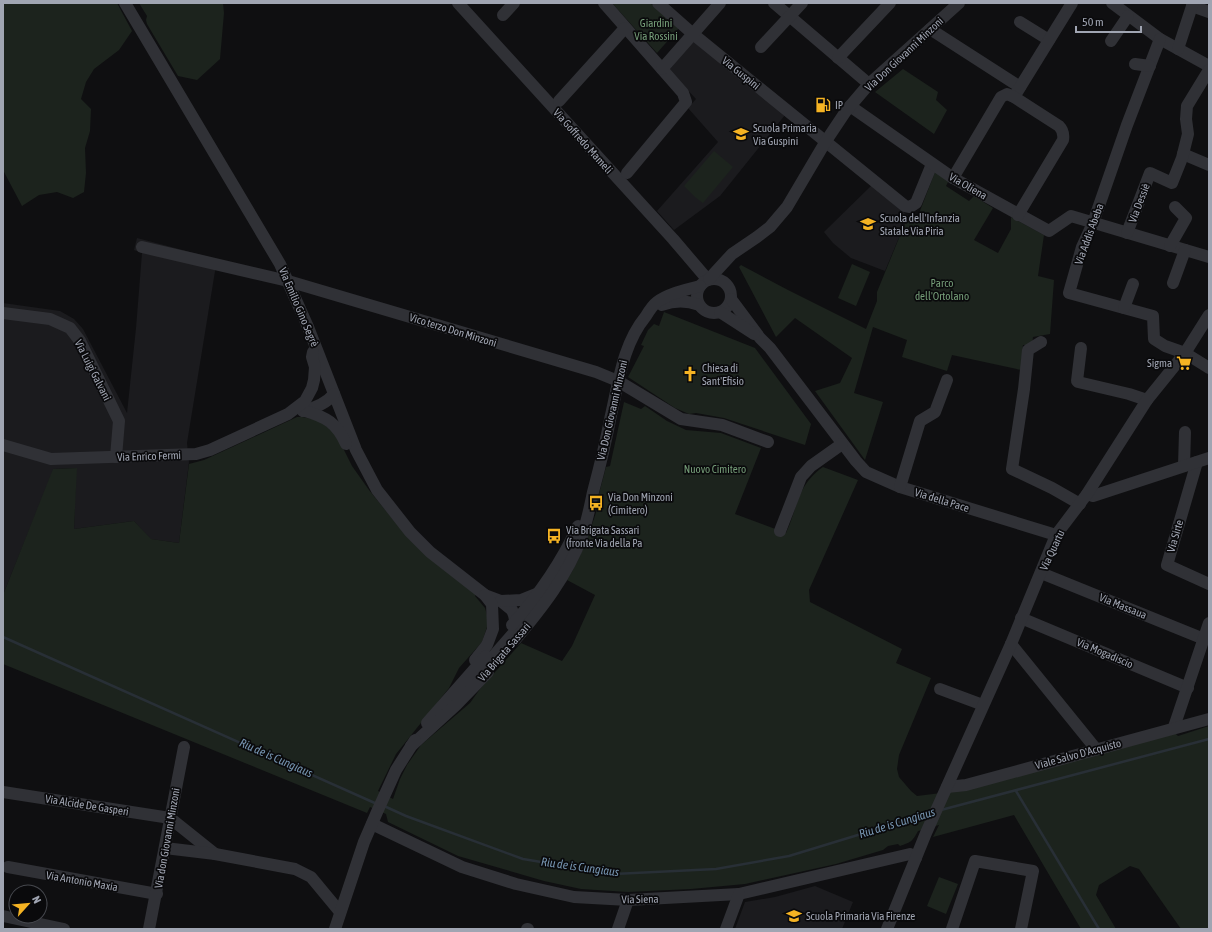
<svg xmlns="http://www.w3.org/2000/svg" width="1212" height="932" font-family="'Asap Condensed',sans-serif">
<rect width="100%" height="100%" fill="#0f0f11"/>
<g fill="#1b1b1e">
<path d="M 693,41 L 785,115 L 720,196 L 674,230 L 657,211 L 718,142 L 688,108 L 696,99 L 669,70 Z"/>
<path d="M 872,185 L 908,216 L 885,271 L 851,258 L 833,243 L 824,232 Z"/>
<path d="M 137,238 L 217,259 L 187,443 L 189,462 L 179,543 L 150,539 L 134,521 L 74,529 L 76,468 L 54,469 L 3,595 L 3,303 L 60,311 L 74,319 L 83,329 L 127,413 L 136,328 L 142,253 L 134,250 Z"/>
<path d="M 815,886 L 853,902 L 842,929 L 735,929 L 745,902 L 775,897 Z"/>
</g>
<g fill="#1c231d">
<path d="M 3,3 L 117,3 L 132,31 L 119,50 L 94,69 L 86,82 L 81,99 L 91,109 L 90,131 L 85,148 L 86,173 L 84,192 L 73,198 L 57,192 L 39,195 L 22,206 L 3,170 Z"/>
<path d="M 139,3 L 223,3 L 224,13 L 220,59 L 197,80 L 178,76 L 147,24 L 146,20 L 147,16 Z"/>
<path d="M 612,3 L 650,3 L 679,28 L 657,53 Z"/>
<path d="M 903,69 L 938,92 L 936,100 L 947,110 L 934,134 L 875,92 Z"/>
<path d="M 714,151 L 733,167 L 703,203 L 695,197 L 684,186 Z"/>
<path d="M 935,172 L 949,180 L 946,186 L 969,201 L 974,196 L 993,208 L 974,240 L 998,253 L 1011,229 L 1011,217 L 1044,235 L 1038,276 L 1054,280 L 1050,334 L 1033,337 L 1032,345 L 1023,345 L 1021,370 L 952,355 L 947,371 L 902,357 L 907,340 L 873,327 L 854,393 L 883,402 L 865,460 L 815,391 L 840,383 L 852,358 L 795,318 L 776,337 L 739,267 L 741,265 L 788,290 L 866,329 L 877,301 L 877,292 L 908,216 L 914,218 L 918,216 Z"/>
<path d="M 852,264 L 870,272 L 856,306 L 838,298 Z"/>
<path d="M 664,312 L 755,348 L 811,424 L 805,445 L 724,418 L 696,413 L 689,414 L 675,408 L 628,377 L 644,346 L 641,345 L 648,330 L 654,324 L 659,326 Z"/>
<path d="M 624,402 L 641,409 L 645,406 L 667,421 L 686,430 L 721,433 L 761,448 L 735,514 L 786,533 C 798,507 797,485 823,467 L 858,480 L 809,590 L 810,602 L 902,649 L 896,663 L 931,678 L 899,755 L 897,769 L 899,777 L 911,791 L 917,796 L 957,791 L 1173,731 L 1178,736 L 1209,726 L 1209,929 L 1181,929 L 1139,869 L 1130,866 L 1099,885 L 1096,895 L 1116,929 L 1081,929 L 1014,815 L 933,837 L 939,825 L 918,831 C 912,842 911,842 900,846 L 898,844 L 888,846 L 883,850 L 836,864 L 745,884 L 691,889 L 628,892 L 581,889 L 544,881 L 458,856 L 388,822 L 386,814 L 370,807 L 367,813 L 3,664 L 3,595 L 53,469 L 77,468 L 74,529 L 134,521 L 151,539 L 179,543 L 189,464 L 204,460 L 297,417 L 302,417 L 318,420 L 336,434 L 352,466 L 369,490 L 409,539 L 476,594 L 475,596 L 485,608 L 487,615 L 488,624 L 482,642 L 459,668 L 449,688 L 396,754 L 378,791 L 393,799 L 400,779 L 407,765 L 421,745 L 470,703 L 480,689 L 521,643 L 562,661 L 572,646 L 595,595 L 567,580 C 582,556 590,532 598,506 L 596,505 L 606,467 L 610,466 Z"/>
<path d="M 939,877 L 958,884 L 946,914 L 927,906 Z"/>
</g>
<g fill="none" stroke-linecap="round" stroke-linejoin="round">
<g stroke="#282f36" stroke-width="2.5">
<path d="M 3,637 L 377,804"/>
<path d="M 1016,791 L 1099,929"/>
<path d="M 384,806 L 406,816 L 523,859 L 614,874 L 716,869 L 789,856 L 930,813"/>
<path d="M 941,810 L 1209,739"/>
</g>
<g stroke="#303136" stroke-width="12">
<path d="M 125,3 L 280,264 L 308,327 L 356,450 L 377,490 L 410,532 L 430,552 L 485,595 L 501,601 L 512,610 L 514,615 L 517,629 L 484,667 L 483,677"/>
<path d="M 458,3 L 673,239 L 708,280"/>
<path d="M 604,3 L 683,93 L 686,102 L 627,173"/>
<path d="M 658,3 L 693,34 L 905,206 L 910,207 L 916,203 L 932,164"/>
<path d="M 774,3 L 869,84"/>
<path d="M 1112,3 L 1160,39 L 1209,66"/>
<path d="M 1192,6 L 1209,12"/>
<path d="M 503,15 L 514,3"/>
<path d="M 1020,22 L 1049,40"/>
<path d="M 930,29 L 1020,87"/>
<path d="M 1160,39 L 1127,125 L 1093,223 L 1082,247 L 1069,293 L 1153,316 L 1154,339 L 1165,346 L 1185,353 L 1209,368"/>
<path d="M 1111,41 L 1128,16"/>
<path d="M 761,47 L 802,3"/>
<path d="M 1178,49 L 1193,3"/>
<path d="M 838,58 L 890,3"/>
<path d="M 1135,64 L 1150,66"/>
<path d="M 662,69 L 720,3"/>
<path d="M 1014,97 L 1072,3"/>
<path d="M 559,101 L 625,28"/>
<path d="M 850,106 L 953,178 L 1049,231 L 1071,216 L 1209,257"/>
<path d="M 1183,154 L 1209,165"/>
<path d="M 953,178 L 1001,97 L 1007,94 L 1014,97 L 1059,126 C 1063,130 1064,134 1063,140 L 1018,215"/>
<path d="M 1127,233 L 1150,173 L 1172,183 L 1182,158 L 1188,134 L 1186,119 L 1187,106 L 1209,70"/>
<path d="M 1170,246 L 1186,218 L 1175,207"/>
<path d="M 142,247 L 288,281 L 596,372 L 618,381 L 681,419 L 722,425 L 768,442"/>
<circle cx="714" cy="296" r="17"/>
<path d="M 709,279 L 732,254 L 757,237 L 770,227 L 787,207 L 826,141 L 846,111 L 869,84 L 959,3"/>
<path d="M 1173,283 L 1185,250"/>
<path d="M 731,299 L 760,338 L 770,348 L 856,461 L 866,472 L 900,487 L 1056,535"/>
<path d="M 662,305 C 675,300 686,300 699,305"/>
<path d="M 1124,308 L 1133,284"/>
<path d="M 720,312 L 754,334"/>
<path d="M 3,313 L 50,319 L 70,328 L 80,341 L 119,421 L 116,457"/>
<path d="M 1041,342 L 1028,350 L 1024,389 L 1012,469 L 1052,488 L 1080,504"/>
<path d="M 1081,348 L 1077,381 L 1078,382 L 1129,394 L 1147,400"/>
<path d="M 303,411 C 315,408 326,404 334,394"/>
<path d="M 305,411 C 326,417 337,423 346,444"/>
<path d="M 3,445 L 51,459 L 196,454 L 210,450 L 288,414 L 305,401 L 312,388 L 314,380 L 315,367 L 312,357 L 313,352"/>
<path d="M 1197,462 L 1167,565 L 1209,584"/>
<path d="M 1184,466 L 1185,432"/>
<path d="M 900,487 L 920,421 L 935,412 L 947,380"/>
<path d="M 1087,494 L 1093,496 L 1209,458"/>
<path d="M 780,531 L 801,477 L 811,466 L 842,444"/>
<path d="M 1041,573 L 1204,639"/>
<path d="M 501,601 L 521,600 L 536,594"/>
<path d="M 1021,618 L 1188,688"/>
<path d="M 512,625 C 538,596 562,561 578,526"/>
<path d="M 515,640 C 542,608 568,575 582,536 C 587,521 590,507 593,492 C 600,466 606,441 611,415 C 619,380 623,344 646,316 C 649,311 653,305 657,302 C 669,293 686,290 700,286"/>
<path d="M 1011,644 L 1096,749"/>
<path d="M 475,660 L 487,645 L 493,629 L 492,604 L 485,595"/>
<path d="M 940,689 L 983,705"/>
<path d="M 427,723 L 486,656"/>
<path d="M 1174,727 L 1209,623"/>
<path d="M 411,746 L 456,705 L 488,672"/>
<path d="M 947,787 L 966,785 L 1209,719"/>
<path d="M 3,792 L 170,818 L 215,854"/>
<path d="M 372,824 L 462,867 L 516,884 L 574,897 L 628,900 L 739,894 L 910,854 L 916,858"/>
<path d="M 165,848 L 215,854 L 295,869 L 311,877 L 340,912"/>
<path d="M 8,867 L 157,894"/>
<path d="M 3,916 L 64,929"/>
<path d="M 149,929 L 184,747"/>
<path d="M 335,929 L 364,842 L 377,812 L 396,770 L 415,740"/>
<path d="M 527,929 L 528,929"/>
<path d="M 618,929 L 628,900"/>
<path d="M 726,929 L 739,894"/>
<path d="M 887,929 L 926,833 L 1011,644 L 1056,535 L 1087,494 L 1147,400 L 1185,353 L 1209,315"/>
<path d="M 952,929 L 975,861 L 1033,871 L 1021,929"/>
</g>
</g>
<defs>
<g id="fuel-bare" transform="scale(1.2)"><path d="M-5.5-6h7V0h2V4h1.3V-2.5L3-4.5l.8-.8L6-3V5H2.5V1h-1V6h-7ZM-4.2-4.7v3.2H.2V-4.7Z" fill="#f5b323" stroke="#0a0a0c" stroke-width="2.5" paint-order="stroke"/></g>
<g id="school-bare" transform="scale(1.2)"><path d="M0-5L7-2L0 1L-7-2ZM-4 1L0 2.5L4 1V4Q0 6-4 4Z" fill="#f5b323" stroke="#0a0a0c" stroke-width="2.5" paint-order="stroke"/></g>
<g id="supermarket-bare" transform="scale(1.2)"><path d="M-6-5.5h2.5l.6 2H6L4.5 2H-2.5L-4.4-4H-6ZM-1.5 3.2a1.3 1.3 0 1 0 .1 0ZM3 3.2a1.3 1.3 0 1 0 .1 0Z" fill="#f5b323" stroke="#0a0a0c" stroke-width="2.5" paint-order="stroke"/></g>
<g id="church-bare" transform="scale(1.2)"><path d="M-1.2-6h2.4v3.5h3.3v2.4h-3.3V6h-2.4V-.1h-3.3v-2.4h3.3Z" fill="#f5b323" stroke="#0a0a0c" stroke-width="2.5" paint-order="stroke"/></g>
<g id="bus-bare" transform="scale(1.2)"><path d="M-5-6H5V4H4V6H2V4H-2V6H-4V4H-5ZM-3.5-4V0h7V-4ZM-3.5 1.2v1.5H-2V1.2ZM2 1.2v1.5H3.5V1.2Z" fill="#f5b323" stroke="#0a0a0c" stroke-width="2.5" paint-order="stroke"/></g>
</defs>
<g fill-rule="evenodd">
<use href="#fuel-bare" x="823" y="105"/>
<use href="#school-bare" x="741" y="134"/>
<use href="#school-bare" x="868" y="224"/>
<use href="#supermarket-bare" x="1184" y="363"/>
<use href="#church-bare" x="690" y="374"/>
<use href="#bus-bare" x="596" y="503"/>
<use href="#bus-bare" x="554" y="536"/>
<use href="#school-bare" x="794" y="916"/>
</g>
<g text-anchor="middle" stroke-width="3.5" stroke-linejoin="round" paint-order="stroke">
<g font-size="11" fill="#769e79" stroke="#0a0a0c">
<text x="656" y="27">Giardini<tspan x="656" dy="13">Via Rossini</tspan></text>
<text x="942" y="287">Parco<tspan x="942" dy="13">dell'Ortolano</tspan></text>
<text x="715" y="473">Nuovo Cimitero</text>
</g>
<g font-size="11" fill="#a0a5b2" stroke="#0a0a0c">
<text transform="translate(904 54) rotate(-43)" y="4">Via Don Giovanni Minzoni</text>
<text transform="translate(741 73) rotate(39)" y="4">Via Guspini</text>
<text transform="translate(583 141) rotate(48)" y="4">Via Goffredo Mameli</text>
<text transform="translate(968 186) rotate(30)" y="4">Via Oliena</text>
<text transform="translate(1139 203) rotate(-69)" y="4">Via Dessiè</text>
<text transform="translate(1089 234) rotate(-70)" y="4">Via Addis Abeba</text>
<text transform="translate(299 307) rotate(67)" y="4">Via Emilio Gino Segrè</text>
<text transform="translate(453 330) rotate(17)" y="4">Vico terzo Don Minzoni</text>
<text transform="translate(93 370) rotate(63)" y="4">Via Luigi Galvani</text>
<text transform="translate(612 410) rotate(-77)" y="4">Via Don Giovanni Minzoni</text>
<text transform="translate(149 456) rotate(-2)" y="4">Via Enrico Fermi</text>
<text transform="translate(942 500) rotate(17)" y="4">Via della Pace</text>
<text transform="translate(1175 536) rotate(-74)" y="4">Via Sirte</text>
<text transform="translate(1052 550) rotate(-65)" y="4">Via Quartu</text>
<text transform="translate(1123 606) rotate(22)" y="4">Via Massaua</text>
<text transform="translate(504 652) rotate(-49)" y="4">Via Brigata Sassari</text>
<text transform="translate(1105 653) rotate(23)" y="4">Via Mogadiscio</text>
<text transform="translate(1078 754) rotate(-15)" y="4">Viale Salvo D'Acquisto</text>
<text transform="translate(87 805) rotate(9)" y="4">Via Alcide De Gasperi</text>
<text transform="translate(167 838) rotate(-80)" y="4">Via don Giovanni Minzoni</text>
<text transform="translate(82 881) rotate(10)" y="4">Via Antonio Maxia</text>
<text transform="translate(640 899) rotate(-1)" y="4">Via Siena</text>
</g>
<g font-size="11" fill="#a0a5b2" stroke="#0a0a0c" text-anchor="start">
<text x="835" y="109">IP</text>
<text x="753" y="132">Scuola Primaria<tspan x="753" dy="13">Via Guspini</tspan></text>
<text x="880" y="222">Scuola dell'Infanzia<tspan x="880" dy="13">Statale Via Piria</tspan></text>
<text x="1172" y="367" text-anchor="end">Sigma</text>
<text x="702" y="372">Chiesa di<tspan x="702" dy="13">Sant'Efisio</tspan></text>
<text x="608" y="501">Via Don Minzoni<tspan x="608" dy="13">(Cimitero)</tspan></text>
<text x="566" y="534">Via Brigata Sassari<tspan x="566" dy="13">(fronte Via della Pa</tspan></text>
<text x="806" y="920">Scuola Primaria Via Firenze</text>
</g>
<g font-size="12" font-style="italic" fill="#7593af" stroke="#0a0a0c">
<text transform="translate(276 758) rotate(24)" y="4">Riu de is Cungiaus</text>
<text transform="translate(897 823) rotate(-17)" y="4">Riu de is Cungiaus</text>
<text transform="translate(580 867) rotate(8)" y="4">Riu de is Cungiaus</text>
</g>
</g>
<rect width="1212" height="932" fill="none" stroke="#a0a5b2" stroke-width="8"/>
<g transform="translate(28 904) rotate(63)"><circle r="19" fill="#0a0a0c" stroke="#46484e"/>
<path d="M0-3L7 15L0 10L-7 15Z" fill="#f5b323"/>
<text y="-6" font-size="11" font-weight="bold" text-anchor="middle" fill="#a0a5b2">N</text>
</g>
<path d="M1076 26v6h65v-6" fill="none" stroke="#a0a5b2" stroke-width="2"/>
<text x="1082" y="26" font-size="12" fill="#a0a5b2" stroke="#0a0a0c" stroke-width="3" paint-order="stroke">50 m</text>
</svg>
